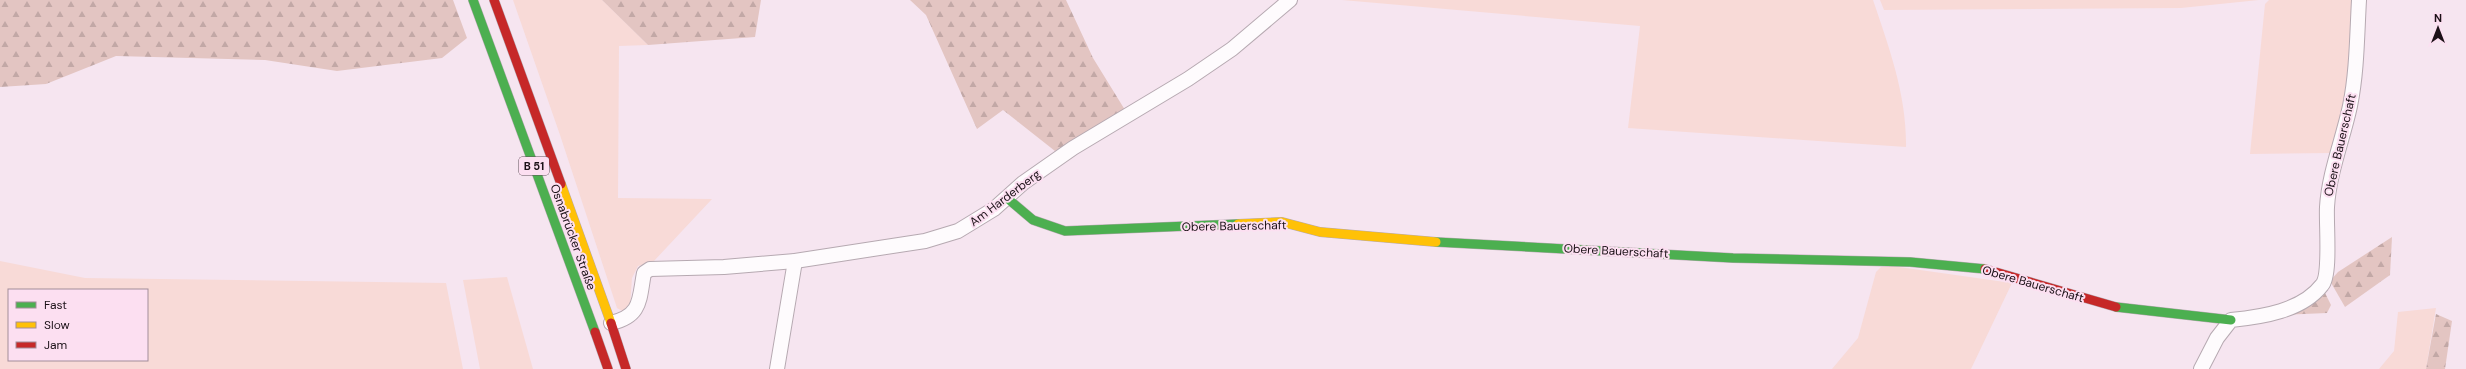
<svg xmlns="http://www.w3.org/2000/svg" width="2466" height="369" font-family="'DM Sans',sans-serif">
<defs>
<pattern id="forest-firs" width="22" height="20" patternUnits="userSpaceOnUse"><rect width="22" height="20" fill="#e3c5c2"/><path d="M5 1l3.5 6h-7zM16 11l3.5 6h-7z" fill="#c2a8a6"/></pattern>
</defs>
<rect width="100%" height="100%" fill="#f6e5f0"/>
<g fill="#f8dad7" fill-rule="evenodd">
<path d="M 513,0 L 602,0 L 648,45 L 619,46 L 618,198 L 712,199 L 653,262 L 638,266 L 632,278 L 630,307 L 624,312 L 617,308 L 560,135 Z"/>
<path d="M 1342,0 L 1873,0 C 1889,47 1907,96 1906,147 L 1628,128 L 1640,26 Z"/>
<path d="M 1880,0 L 2259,0 L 2181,8 L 1884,10 Z"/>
<path d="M 2269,0 L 2355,0 L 2349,84 L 2332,153 L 2250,154 L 2265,4 Z"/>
<path d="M 0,261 L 85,278 L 446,283 L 463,369 L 0,369 ZM 9,290 L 147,290 L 147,360 L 9,360 Z"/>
<path d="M 1892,266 L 2012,283 L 1971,369 L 1832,369 L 1858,338 L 1876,272 L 1881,267 Z"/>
<path d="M 507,277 L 533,369 L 480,369 L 463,280 Z"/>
<path d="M 2436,308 L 2426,369 L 2379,369 L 2394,351 L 2398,312 Z"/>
</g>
<g fill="url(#forest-firs)">
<path d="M 0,0 L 453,0 L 467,38 L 442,58 L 337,71 L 265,60 L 116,56 L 46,84 L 0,87 Z"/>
<path d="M 602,0 L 761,0 L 755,37 L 648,45 Z"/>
<path d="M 910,0 L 1066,0 L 1093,58 L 1125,110 L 1055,151 L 1003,110 L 977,129 L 926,15 Z"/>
<path d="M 2392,237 L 2390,275 L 2345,307 L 2330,281 L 2338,272 Z"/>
<path d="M 2324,291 L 2331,305 L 2327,313 L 2277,315 Z"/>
<path d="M 2436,314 L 2452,321 L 2445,369 L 2426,369 Z"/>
</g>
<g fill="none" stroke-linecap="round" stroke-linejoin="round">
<g stroke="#b6a9b1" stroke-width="16">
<g id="street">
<path d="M 611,323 C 642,316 639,299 644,273 L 650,269 L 724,267 L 795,261 L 925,241 L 958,231 L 994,209 L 1023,183 L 1073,148 L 1188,79 L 1232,49 L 1290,0"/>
<path d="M 777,369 L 795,261"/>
<path d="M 2201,369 L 2217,338 L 2231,320 C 2262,317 2302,311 2322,285 C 2331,275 2326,223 2327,207 C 2329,173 2343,139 2350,106 C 2357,72 2357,35 2359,0"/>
</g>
</g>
<g stroke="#b6a9b1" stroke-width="10">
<g id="fast">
<path d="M 473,0 L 595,332"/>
<path d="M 1007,198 L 1033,220 L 1065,231 L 1238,224"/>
<path d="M 1436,242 L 1733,258 L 1910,262 L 1985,269"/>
<path d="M 2116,307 L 2231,320"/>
</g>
</g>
<g stroke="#b6a9b1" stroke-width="10">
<g id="slow">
<path d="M 561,184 L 611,323"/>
<path d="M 1238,224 L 1282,222 L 1320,232 L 1436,242"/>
</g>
</g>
<g stroke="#b6a9b1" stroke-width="10">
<g id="jam">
<path d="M 494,0 L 561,184"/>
<path d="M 1985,269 L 2116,307"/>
<path d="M 611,323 L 626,369"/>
<path d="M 595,332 L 608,369"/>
</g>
</g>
<use href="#street" stroke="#fefbfd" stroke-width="14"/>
<use href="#fast" stroke="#4caf50" stroke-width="9"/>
<use href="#slow" stroke="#ffc107" stroke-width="9"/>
<use href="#jam" stroke="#c62828" stroke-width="9"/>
</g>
<g text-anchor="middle" stroke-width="4" stroke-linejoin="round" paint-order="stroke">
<rect fill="#fcdff1" stroke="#5e4f58" stroke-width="1" x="519" y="157" width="30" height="18" rx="3"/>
<g font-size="11" font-weight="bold" fill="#1b1117">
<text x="534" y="170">B 51</text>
</g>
<g font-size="12" fill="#1b1117" stroke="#fcdff1">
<text transform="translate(2340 145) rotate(-77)" y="4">Obere Bauerschaft</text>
<text transform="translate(1005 198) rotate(-37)" y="4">Am Harderberg</text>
<text transform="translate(1234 226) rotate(-1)" y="4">Obere Bauerschaft</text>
<text transform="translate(573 237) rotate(70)" y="4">Osnabrücker Straße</text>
<text transform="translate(1616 251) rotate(3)" y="4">Obere Bauerschaft</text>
<text transform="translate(2033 284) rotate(16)" y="4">Obere Bauerschaft</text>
</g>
</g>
<rect x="8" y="289" width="140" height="72" fill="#fcdff1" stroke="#a28d9a"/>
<rect x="16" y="302" width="20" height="6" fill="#4caf50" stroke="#a28d9a"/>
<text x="44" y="309" font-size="12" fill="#1b1117">Fast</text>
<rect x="16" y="322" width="20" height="6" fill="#ffc107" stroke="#a28d9a"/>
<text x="44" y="329" font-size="12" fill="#1b1117">Slow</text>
<rect x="16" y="342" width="20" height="6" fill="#c62828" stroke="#a28d9a"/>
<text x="44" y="349" font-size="12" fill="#1b1117">Jam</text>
<g transform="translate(2438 28)" stroke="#fcdff1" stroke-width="3" paint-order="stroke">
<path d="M0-3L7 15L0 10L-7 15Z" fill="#1b1117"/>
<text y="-6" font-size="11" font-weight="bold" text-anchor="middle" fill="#1b1117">N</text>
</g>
</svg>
